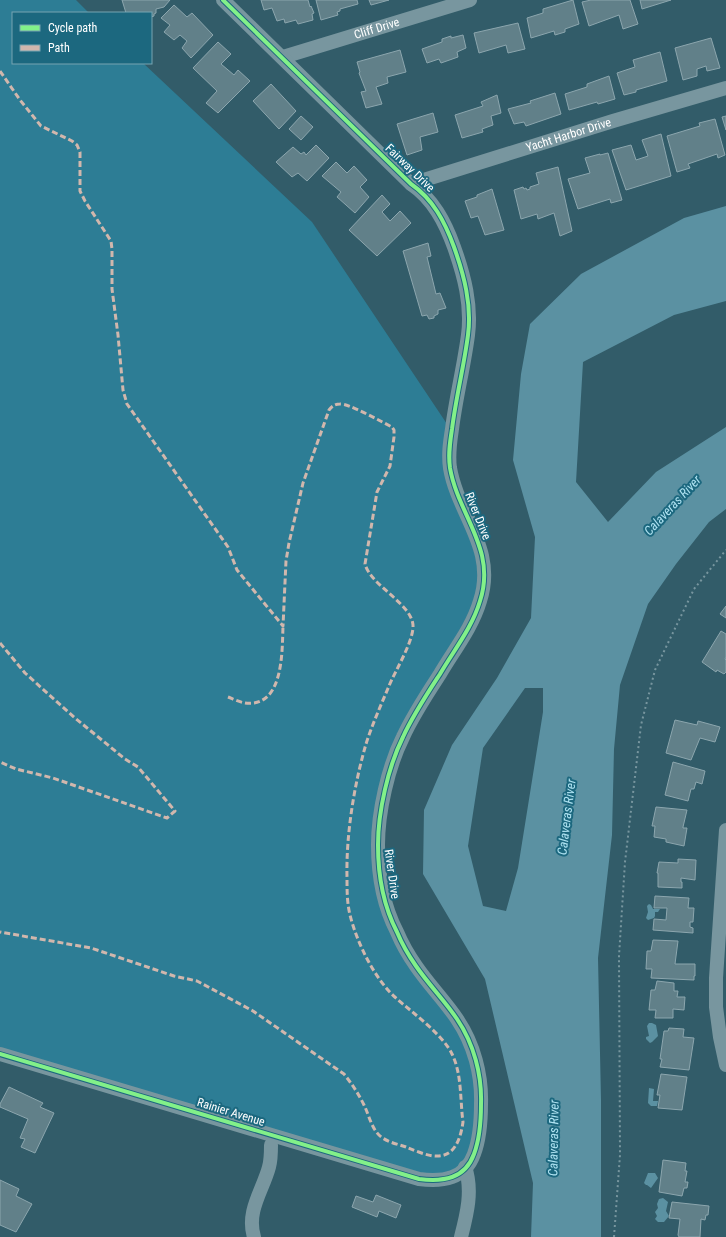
<svg xmlns="http://www.w3.org/2000/svg" width="726" height="1237" font-family="'Roboto Condensed',sans-serif">
<rect width="100%" height="100%" fill="#325c69"/>
<path fill="#2d7d95" d="M 0,0 L 76,0 L 89,13 L 13,13 L 13,63 L 143,63 L 312,222 L 451,430 L 450,470 L 484,585 L 402,737 L 378,844 L 391,919 L 475,1059 L 481,1118 L 472,1161 L 446,1180 L 0,1053 Z"/>
<g fill="#5b91a2" fill-rule="evenodd">
<path d="M 726,206 L 726,301 L 674,315 L 583,362 L 576,482 L 608,522 L 656,472 L 726,427 L 726,509 L 709,522 L 676,564 L 648,604 L 620,685 L 614,749 L 612,835 L 598,958 L 601,1100 L 601,1237 L 531,1237 L 533,1183 L 485,979 L 423,874 L 424,810 L 452,745 L 497,678 L 531,618 L 535,537 L 513,460 L 521,374 L 530,324 L 581,274 L 684,218 ZM 525,688 L 543,688 L 543,712 L 518,868 L 506,911 L 483,906 L 468,846 L 483,748 Z"/>
<path d="M 649,904 L 651,905 L 653,909 L 660,909 L 658,912 L 655,912 L 655,916 L 654,918 L 648,920 L 646,918 L 648,912 L 647,906 Z"/>
<path d="M 649,1023 L 652,1023 L 656,1025 L 658,1036 L 652,1042 L 650,1043 L 646,1039 L 646,1037 L 649,1036 L 647,1026 Z"/>
<path d="M 649,1088 L 654,1089 L 653,1101 L 658,1101 L 657,1106 L 651,1106 L 648,1103 Z"/>
<path d="M 648,1173 L 655,1173 L 658,1178 L 651,1188 L 647,1185 L 646,1185 L 644,1183 Z"/>
<path d="M 663,1198 L 668,1202 L 666,1211 L 669,1216 L 664,1222 L 658,1222 L 655,1219 L 657,1216 L 655,1212 L 658,1208 L 657,1204 L 659,1199 Z"/>
</g>
<g fill="#618089" stroke="#8ca6ae">
<path d="M 122,0 L 170,0 L 164,7 L 156,9 L 156,13 L 154,14 L 154,16 L 151,17 L 151,13 L 126,13 Z"/>
<path d="M 261,0 L 308,0 L 310,7 L 311,6 L 314,13 L 312,14 L 313,20 L 298,24 L 296,20 L 285,23 L 284,19 L 277,21 L 272,8 L 264,10 Z"/>
<path d="M 316,0 L 357,0 L 358,4 L 340,9 L 340,11 L 337,12 L 338,15 L 321,20 Z"/>
<path d="M 369,0 L 389,0 L 371,5 Z"/>
<path d="M 573,0 L 579,24 L 565,29 L 565,32 L 555,35 L 554,31 L 531,38 L 527,18 L 543,13 L 543,9 Z"/>
<path d="M 591,0 L 630,0 L 638,24 L 623,29 L 619,15 L 589,26 L 582,2 Z"/>
<path d="M 640,0 L 671,0 L 642,9 Z"/>
<path d="M 174,5 L 187,17 L 192,13 L 213,35 L 191,58 L 182,48 L 187,41 L 180,35 L 174,40 L 164,32 L 170,25 L 161,18 Z"/>
<path d="M 518,23 L 525,49 L 508,53 L 506,45 L 479,53 L 474,33 Z"/>
<path d="M 463,35 L 466,48 L 457,52 L 458,57 L 441,63 L 439,59 L 427,63 L 422,49 L 442,42 L 442,39 L 451,36 L 451,38 Z"/>
<path d="M 711,38 L 720,68 L 707,71 L 706,66 L 697,69 L 697,76 L 683,80 L 675,48 Z"/>
<path d="M 218,42 L 231,54 L 221,64 L 234,75 L 238,70 L 250,81 L 218,113 L 206,103 L 217,91 L 193,68 Z"/>
<path d="M 400,50 L 406,72 L 387,77 L 388,83 L 376,87 L 382,104 L 366,108 L 361,92 L 366,91 L 359,73 L 360,72 L 357,62 Z"/>
<path d="M 660,52 L 667,81 L 636,90 L 636,92 L 624,95 L 617,73 L 635,67 L 633,60 Z"/>
<path d="M 609,76 L 615,99 L 598,104 L 597,102 L 569,110 L 565,94 L 587,87 L 587,84 Z"/>
<path d="M 271,84 L 296,111 L 279,129 L 253,101 Z"/>
<path d="M 555,93 L 561,114 L 526,126 L 524,122 L 514,124 L 508,109 L 531,103 L 530,101 Z"/>
<path d="M 497,95 L 501,113 L 491,116 L 493,125 L 482,129 L 483,132 L 462,138 L 455,115 L 483,106 L 481,102 Z"/>
<path d="M 433,113 L 438,132 L 420,137 L 422,150 L 407,155 L 397,124 Z"/>
<path d="M 301,116 L 313,127 L 301,140 L 289,129 Z"/>
<path d="M 726,116 L 726,130 L 722,117 Z"/>
<path d="M 715,119 L 725,155 L 718,158 L 717,154 L 688,164 L 690,168 L 677,172 L 667,136 L 700,126 L 699,123 Z"/>
<path d="M 661,134 L 671,176 L 626,190 L 612,150 L 631,145 L 636,160 L 648,156 L 642,140 Z"/>
<path d="M 316,145 L 329,158 L 307,181 L 298,173 L 292,177 L 276,162 L 293,147 L 301,154 L 304,152 L 306,155 Z"/>
<path d="M 608,153 L 622,200 L 611,203 L 610,199 L 578,209 L 568,179 L 590,173 L 585,158 L 600,154 L 600,155 Z"/>
<path d="M 336,162 L 347,173 L 354,166 L 367,180 L 360,187 L 369,197 L 355,213 L 337,197 L 341,192 L 322,176 Z"/>
<path d="M 558,167 L 572,231 L 560,236 L 554,213 L 538,219 L 537,214 L 521,219 L 514,190 L 523,187 L 524,189 L 526,188 L 527,190 L 530,189 L 530,187 L 539,184 L 536,173 Z"/>
<path d="M 492,189 L 504,230 L 485,235 L 478,216 L 471,218 L 465,201 L 477,197 L 477,195 Z"/>
<path d="M 382,195 L 390,204 L 382,212 L 390,221 L 400,211 L 411,223 L 377,256 L 349,230 Z"/>
<path d="M 428,243 L 431,256 L 427,257 L 436,294 L 440,293 L 446,308 L 438,310 L 438,314 L 434,316 L 434,318 L 429,319 L 427,315 L 422,316 L 403,251 Z"/>
<path d="M 726,606 L 726,618 L 720,614 Z"/>
<path d="M 721,631 L 726,634 L 726,657 L 725,659 L 726,660 L 726,672 L 724,674 L 717,670 L 716,672 L 702,662 Z"/>
<path d="M 675,720 L 697,725 L 698,721 L 720,727 L 715,742 L 700,738 L 691,760 L 666,753 Z"/>
<path d="M 673,762 L 705,771 L 702,784 L 696,782 L 694,789 L 691,789 L 688,801 L 665,795 Z"/>
<path d="M 656,807 L 687,810 L 683,827 L 683,828 L 687,828 L 684,846 L 666,842 L 666,839 L 654,837 L 655,826 L 652,826 Z"/>
<path d="M 678,859 L 696,860 L 695,880 L 681,878 L 681,882 L 682,882 L 682,888 L 658,887 L 658,873 L 657,873 L 659,862 L 678,863 Z"/>
<path d="M 655,896 L 689,898 L 688,908 L 694,908 L 693,922 L 690,922 L 690,927 L 693,928 L 693,933 L 653,930 L 654,919 L 666,920 L 667,908 L 654,908 Z"/>
<path d="M 653,940 L 678,941 L 675,964 L 695,964 L 695,976 L 694,976 L 694,980 L 651,978 L 652,969 L 646,969 L 647,951 L 651,951 Z"/>
<path d="M 657,981 L 674,983 L 674,991 L 678,991 L 677,997 L 685,997 L 684,1010 L 673,1009 L 673,1018 L 655,1018 L 656,1010 L 649,1010 L 651,990 L 655,990 Z"/>
<path d="M 669,1028 L 684,1029 L 683,1037 L 694,1038 L 689,1070 L 660,1067 L 662,1059 L 660,1059 L 664,1031 L 668,1031 Z"/>
<path d="M 661,1074 L 687,1077 L 682,1110 L 658,1108 L 660,1095 L 657,1095 Z"/>
<path d="M 9,1087 L 43,1103 L 40,1107 L 54,1113 L 35,1153 L 21,1147 L 25,1139 L 20,1138 L 28,1119 L 0,1107 L 0,1104 Z"/>
<path d="M 663,1160 L 686,1163 L 685,1171 L 687,1171 L 685,1182 L 688,1182 L 687,1188 L 684,1188 L 682,1196 L 659,1192 Z"/>
<path d="M 0,1180 L 19,1189 L 16,1196 L 32,1204 L 16,1232 L 0,1225 Z"/>
<path d="M 376,1195 L 401,1205 L 396,1218 L 379,1211 L 377,1217 L 352,1207 L 356,1196 L 373,1202 Z"/>
<path d="M 672,1202 L 709,1206 L 708,1215 L 706,1215 L 705,1220 L 701,1219 L 700,1237 L 679,1237 L 678,1235 L 680,1219 L 669,1218 Z"/>
</g>
<g fill="none" stroke-linecap="round" stroke-linejoin="round">
<path stroke="#78969f" stroke-width="2" stroke-dasharray="2 3" stroke-linecap="butt" d="M 614,1237 L 620,1155 L 619,956 L 625,862 L 641,725 L 655,670 L 694,589 L 726,550"/>
<g stroke="#78969f" stroke-width="14">
<path id="s1" d="M 283,57 L 470,0"/>
<path id="s2" d="M 411,184 L 613,121 L 726,88"/>
<path d="M 726,830 L 716,978 L 716,1007 L 720,1037 L 726,1065"/>
<path d="M 0,1054 L 419,1179 C 443,1182 465,1179 474,1154 C 480,1138 481,1122 481,1104 C 482,1075 474,1044 457,1019 C 445,1001 429,985 416,966 C 409,956 402,944 397,932 C 383,905 378,875 378,845 C 378,812 388,767 403,737 C 413,715 427,694 440,674 C 454,650 472,628 480,601 C 497,549 458,515 450,468 C 448,454 450,442 452,429 C 456,397 464,366 468,335 C 472,305 464,275 454,247 C 445,222 433,199 411,184 L 223,0"/>
<path d="M 254,1237 C 246,1211 263,1190 269,1167 C 271,1160 271,1152 271,1145"/>
<path d="M 461,1237 C 467,1214 473,1190 465,1167"/>
</g>
<g stroke="#d1b7ad" stroke-width="3" stroke-dasharray="6 3" stroke-linecap="butt">
<path d="M 0,71 L 20,100 L 41,126 L 72,141 L 77,145 L 80,152 L 80,191 L 85,201 L 111,241 L 112,249 L 112,289 L 118,335 L 123,390 L 127,404 L 228,547 L 237,570 L 283,626 L 286,561 L 289,543 L 303,483 L 329,410 C 332,406 335,404 340,404 C 348,403 382,422 392,427 L 394,430 L 394,437 L 390,466 L 377,492 L 365,564 C 371,586 411,603 413,625 C 414,641 395,671 389,686 C 381,705 372,725 366,744 C 354,785 346,835 347,877 C 347,890 347,903 350,915 C 357,943 375,980 397,999 C 413,1013 443,1035 452,1054 C 462,1074 460,1100 463,1122 C 461,1136 456,1155 439,1156 C 429,1157 416,1151 406,1147 C 397,1144 386,1142 379,1135 C 371,1127 369,1115 364,1105 C 358,1093 352,1084 344,1074 L 253,1011 L 197,981 L 174,976 L 91,948 L 0,932"/>
<path d="M 0,643 L 25,673 L 75,718 L 125,759 L 138,767 L 175,811 L 167,818 L 53,778 L 16,769 L 0,762"/>
<path d="M 228,697 C 233,699 239,702 245,703 C 284,708 282,651 283,626"/>
</g>
<g stroke="#1c687f" stroke-width="6">
<path id="cycleway" d="M 0,1054 L 419,1179 C 443,1182 465,1179 474,1154 C 480,1138 481,1122 481,1104 C 482,1075 474,1044 457,1019 C 445,1001 429,985 416,966 C 409,956 402,944 397,932 C 383,905 378,875 378,845 C 378,812 388,767 403,737 C 413,715 427,694 440,674 C 454,650 472,628 480,601 C 497,549 458,515 450,468 C 448,454 450,442 452,429 C 456,397 464,366 468,335 C 472,305 464,275 454,247 C 445,222 433,199 411,184 L 223,0"/>
</g>
<use href="#cycleway" stroke="#82f089" stroke-width="4"/>
</g>
<g text-anchor="middle" stroke-width="4" stroke-linejoin="round" paint-order="stroke">
<g font-size="12" fill="#fff" stroke="#1c687f">
<text dy="4" stroke="none"><textPath href="#s1" startOffset="98">Cliff Drive</textPath></text>
<text dy="4" stroke="none"><textPath href="#s2" startOffset="165">Yacht Harbor Drive</textPath></text>
<text transform="translate(410 168) rotate(44)" y="4">Fairway Drive</text>
<text transform="translate(478 516) rotate(68)" y="4">River Drive</text>
<text transform="translate(392 874) rotate(82)" y="4">River Drive</text>
<text transform="translate(231 1112) rotate(17)" y="4">Rainier Avenue</text>
</g>
<g font-size="13" font-style="italic" fill="#afe3f2" stroke="#1c687f">
<text transform="translate(672 505) rotate(-47)" y="5">Calaveras River</text>
<text transform="translate(566 817) rotate(-83)" y="5">Calaveras River</text>
<text transform="translate(553 1138) rotate(-89)" y="5">Calaveras River</text>
</g>
</g>
<rect x="12" y="12" width="140" height="52" fill="#1c687f" stroke="#77a4b2"/>
<rect x="20" y="25" width="20" height="6" fill="#82f089" stroke="#77a4b2"/>
<text x="48" y="32" font-size="12" fill="#ffffff">Cycle path</text>
<rect x="20" y="45" width="20" height="6" fill="#d1b7ad" stroke="#77a4b2"/>
<text x="48" y="52" font-size="12" fill="#ffffff">Path</text>
</svg>
